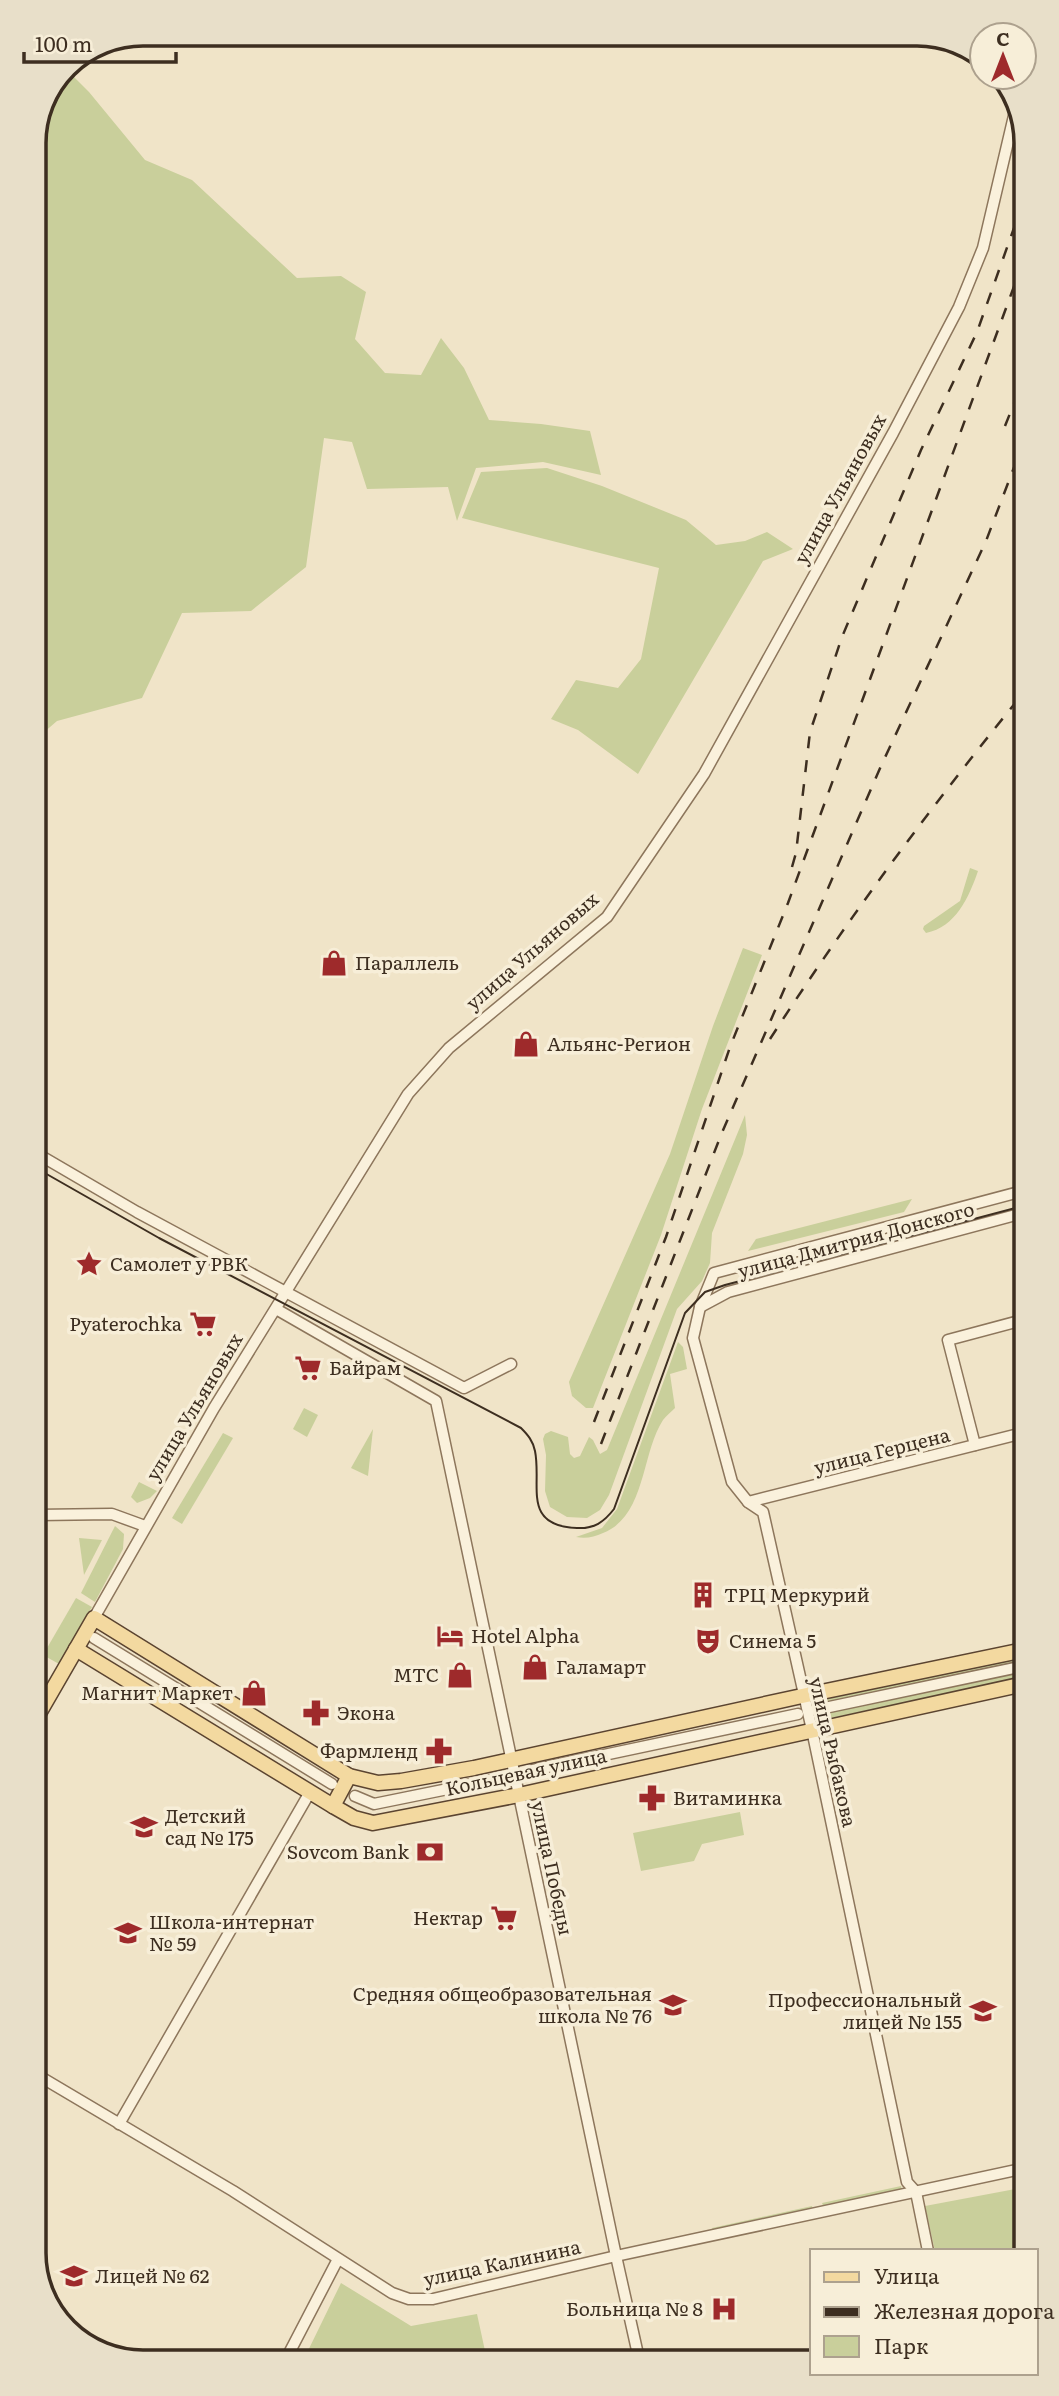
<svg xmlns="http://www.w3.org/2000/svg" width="1059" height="2396" font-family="Literata,serif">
<rect width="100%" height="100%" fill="#f0e4c8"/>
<g fill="#c9cf9b">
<path d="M 64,67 L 89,92 L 145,160 L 192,180 L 297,278 L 341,276 L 366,292 L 355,339 L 385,373 L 421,375 L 441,338 L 464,368 L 489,420 L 541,424 L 590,431 L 601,475 L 543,462 L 476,468 L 457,521 L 448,487 L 367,489 L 352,442 L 324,438 L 306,567 L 251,611 L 182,613 L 142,698 L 57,721 L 35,740 L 33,136 Z"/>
<path d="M 547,468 L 602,486 L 686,520 L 716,545 L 745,541 L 767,532 L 793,549 L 763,561 L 638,774 L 578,730 L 551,719 L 576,680 L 618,688 L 641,659 L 659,568 L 462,518 L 481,472 Z"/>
<path d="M 970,868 L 978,871 C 969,897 956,927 926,933 L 923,929 L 924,926 L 960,901 Z"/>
<path d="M 743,948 L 762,955 L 702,1109 L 661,1235 L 593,1408 L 586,1408 L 572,1396 L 569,1382 L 670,1154 L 713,1026 Z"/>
<path d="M 745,1115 L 747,1135 L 743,1154 L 712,1233 L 710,1263 L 702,1281 L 677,1309 L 609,1495 L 600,1510 L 587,1518 L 567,1517 L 550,1507 L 545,1491 L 546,1455 L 543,1439 L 545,1434 L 551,1431 L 568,1437 L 570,1454 L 574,1458 L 580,1456 L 589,1437 L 593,1440 L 600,1454 L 607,1450 Z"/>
<path d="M 912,1199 L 904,1212 L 748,1251 L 756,1239 Z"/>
<path d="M 678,1342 L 683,1347 L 687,1369 L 670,1374 L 675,1408 C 671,1412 666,1416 663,1420 C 641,1454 646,1516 603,1533 C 594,1537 586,1539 576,1537 L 602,1528 L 617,1509 Z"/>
<path d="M 304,1408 L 318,1415 L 307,1437 L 293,1429 Z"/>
<path d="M 373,1429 L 368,1476 L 351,1468 Z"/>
<path d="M 223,1433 L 233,1438 L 182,1524 L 172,1518 Z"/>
<path d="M 139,1482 L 157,1491 L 150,1498 L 137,1503 L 131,1497 Z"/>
<path d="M 115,1526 L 124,1534 L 123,1549 L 95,1602 L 81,1593 Z"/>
<path d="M 79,1538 L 102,1540 L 84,1575 Z"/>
<path d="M 76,1598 L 92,1607 L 59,1664 L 43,1655 Z"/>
<path d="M 1024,1656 L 1024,1664 L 828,1705 L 826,1698 Z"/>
<path d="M 1024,1670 L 1024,1677 L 831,1718 L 830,1711 Z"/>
<path d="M 740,1812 L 744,1835 L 702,1844 L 694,1861 L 641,1871 L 633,1833 Z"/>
<path d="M 901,2186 L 902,2191 L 824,2208 L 822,2203 Z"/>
<path d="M 1026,2187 L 1026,2251 L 935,2251 L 925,2206 Z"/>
<path d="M 812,2206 L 813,2211 L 714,2233 L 712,2228 Z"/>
<path d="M 341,2283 L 411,2326 L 477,2314 L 487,2360 L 303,2361 Z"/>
</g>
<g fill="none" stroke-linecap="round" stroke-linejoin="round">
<g stroke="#8d765c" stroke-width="13">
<g id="minor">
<path d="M 36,1153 L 137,1212 L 464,1388 L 511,1364"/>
<path d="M 700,1307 L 728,1292 L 1023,1213"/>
<path d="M 276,1309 L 436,1401 L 616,2256 L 639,2359"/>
<path d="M 975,1445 L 948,1340 L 1023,1320"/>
<path d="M 748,1502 L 1023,1433"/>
<path d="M 37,1515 L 112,1514 L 145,1526"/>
<path d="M 94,1618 L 214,1408 L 408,1094 L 449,1048 L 607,917 L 704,774 L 893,433 L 959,307 L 983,248 L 1017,103"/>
<path d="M 94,1638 L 332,1784"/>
<path d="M 815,1710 L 1024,1666"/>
<path d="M 533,1770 L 798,1714"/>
<path d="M 355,1796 L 374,1804 L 497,1779"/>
<path d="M 39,2076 L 233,2191 L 392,2293 L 409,2299 L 433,2299 L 616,2256 L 1026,2168"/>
<path d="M 119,2124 L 310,1792"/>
<path d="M 928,2251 L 916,2192 L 907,2182 L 812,1730 L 763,1512 L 748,1502 L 732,1482 L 693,1338 L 700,1307 L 714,1273 L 1023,1191"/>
<path d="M 285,2361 L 338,2259"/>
</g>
</g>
<g stroke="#5b4430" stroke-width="17">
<g id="major">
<path d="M 76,1649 L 333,1806 L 354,1818 L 373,1823 L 519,1795 L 1024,1684"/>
<path d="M 38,1715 L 94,1618 L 349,1776 L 378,1783 L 401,1781 L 474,1768 L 802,1696 L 1024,1650"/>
<path d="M 333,1806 L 349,1776"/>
</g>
</g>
<use href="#minor" stroke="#faf1dc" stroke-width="10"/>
<use href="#major" stroke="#f3d9a0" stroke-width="14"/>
<path stroke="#3d2e20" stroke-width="2" d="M 36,1168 L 159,1238 L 521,1428 C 528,1435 533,1441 535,1451 C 542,1485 521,1526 577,1528 C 594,1529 604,1522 614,1509 L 685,1313 L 705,1292 L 725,1285 L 1023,1206"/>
<g stroke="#3d2e20" stroke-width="2.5" stroke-dasharray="12 12" stroke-linecap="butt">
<path d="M 1005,426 L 1021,386"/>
<path d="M 792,867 L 796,853 L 810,732 L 842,637 L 921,450 L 977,332 L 1020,211"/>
<path d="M 770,1039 C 847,920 932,805 1021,696"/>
<path d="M 594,1422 L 666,1237 L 730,1047 L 788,903 L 1020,270"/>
<path d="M 601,1444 L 721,1135 L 881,766 L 986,541 L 1021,449"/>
</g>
</g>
<defs>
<g id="shop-bare" transform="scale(2.1)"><path d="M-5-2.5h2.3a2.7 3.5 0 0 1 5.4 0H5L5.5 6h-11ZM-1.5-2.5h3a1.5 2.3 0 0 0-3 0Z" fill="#9e2a2b" stroke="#f7eed8" stroke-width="2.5" paint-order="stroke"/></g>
<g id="sight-bare" transform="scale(2.1)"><path d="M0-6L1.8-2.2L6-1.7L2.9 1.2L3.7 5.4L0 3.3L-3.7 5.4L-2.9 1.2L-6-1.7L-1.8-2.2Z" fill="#9e2a2b" stroke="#f7eed8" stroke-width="2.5" paint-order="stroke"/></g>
<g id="supermarket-bare" transform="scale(2.1)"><path d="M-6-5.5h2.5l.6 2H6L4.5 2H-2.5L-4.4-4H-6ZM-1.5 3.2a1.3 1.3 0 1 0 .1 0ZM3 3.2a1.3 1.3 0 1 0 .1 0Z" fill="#9e2a2b" stroke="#f7eed8" stroke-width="2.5" paint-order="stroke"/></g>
<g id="building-bare" transform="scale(2.1)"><path d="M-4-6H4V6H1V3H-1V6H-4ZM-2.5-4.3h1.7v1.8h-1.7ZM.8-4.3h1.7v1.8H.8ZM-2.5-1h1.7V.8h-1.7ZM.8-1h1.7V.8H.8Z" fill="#9e2a2b" stroke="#f7eed8" stroke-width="2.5" paint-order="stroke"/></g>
<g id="hotel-bare" transform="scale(2.1)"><path d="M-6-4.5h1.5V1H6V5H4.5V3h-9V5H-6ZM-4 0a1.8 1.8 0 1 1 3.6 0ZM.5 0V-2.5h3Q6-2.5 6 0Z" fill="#9e2a2b" stroke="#f7eed8" stroke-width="2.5" paint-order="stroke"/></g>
<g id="theatre-bare" transform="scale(2.1)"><path d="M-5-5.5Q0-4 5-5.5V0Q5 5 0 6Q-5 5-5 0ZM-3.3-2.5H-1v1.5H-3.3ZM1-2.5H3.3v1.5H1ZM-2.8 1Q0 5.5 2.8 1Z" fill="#9e2a2b" stroke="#f7eed8" stroke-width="2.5" paint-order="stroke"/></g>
<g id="pharmacy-bare" transform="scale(2.1)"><path d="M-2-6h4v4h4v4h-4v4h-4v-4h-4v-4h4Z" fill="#9e2a2b" stroke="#f7eed8" stroke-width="2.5" paint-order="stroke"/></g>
<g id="school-bare" transform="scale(2.1)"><path d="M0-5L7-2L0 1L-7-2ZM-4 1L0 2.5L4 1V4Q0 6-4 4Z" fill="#9e2a2b" stroke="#f7eed8" stroke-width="2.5" paint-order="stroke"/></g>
<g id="bank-bare" transform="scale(2.1)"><path d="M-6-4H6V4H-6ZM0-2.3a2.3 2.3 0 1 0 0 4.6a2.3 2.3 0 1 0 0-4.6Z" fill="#9e2a2b" stroke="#f7eed8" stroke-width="2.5" paint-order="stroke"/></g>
<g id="university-bare" transform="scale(2.1)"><path d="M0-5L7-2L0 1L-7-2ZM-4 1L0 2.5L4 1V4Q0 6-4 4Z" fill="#9e2a2b" stroke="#f7eed8" stroke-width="2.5" paint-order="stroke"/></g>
<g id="hospital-bare" transform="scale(2.1)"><path d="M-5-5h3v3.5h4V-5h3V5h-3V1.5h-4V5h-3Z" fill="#9e2a2b" stroke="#f7eed8" stroke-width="2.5" paint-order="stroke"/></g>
</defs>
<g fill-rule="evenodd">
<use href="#shop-bare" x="334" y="963"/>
<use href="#shop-bare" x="526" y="1044"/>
<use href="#sight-bare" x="89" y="1264"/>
<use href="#supermarket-bare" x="203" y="1324"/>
<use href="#supermarket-bare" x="308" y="1368"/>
<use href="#building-bare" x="703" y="1595"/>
<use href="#hotel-bare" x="450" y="1636"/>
<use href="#theatre-bare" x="708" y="1641"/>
<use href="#shop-bare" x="535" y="1667"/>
<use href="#shop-bare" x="460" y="1675"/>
<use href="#shop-bare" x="254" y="1693"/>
<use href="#pharmacy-bare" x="316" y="1713"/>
<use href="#pharmacy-bare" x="439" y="1751"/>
<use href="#pharmacy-bare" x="652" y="1798"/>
<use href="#school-bare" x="144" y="1827"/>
<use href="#bank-bare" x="430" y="1852"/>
<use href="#supermarket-bare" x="504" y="1918"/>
<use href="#school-bare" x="128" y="1933"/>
<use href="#school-bare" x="673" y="2005"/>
<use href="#university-bare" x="983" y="2011"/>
<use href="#school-bare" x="74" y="2276"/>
<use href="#hospital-bare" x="724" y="2309"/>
</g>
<g text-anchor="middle" stroke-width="7" stroke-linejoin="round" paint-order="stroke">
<g font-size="19" fill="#3d2e20" stroke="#f7eed8">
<text transform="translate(840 489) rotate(-61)" y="7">улица Ульяновых</text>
<text transform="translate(532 951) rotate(-41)" y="7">улица Ульяновых</text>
<text transform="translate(856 1240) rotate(-15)" y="7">улица Дмитрия Донского</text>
<text transform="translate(194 1407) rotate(-59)" y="7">улица Ульяновых</text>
<text transform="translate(882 1451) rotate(-14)" y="7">улица Герцена</text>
<text transform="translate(833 1752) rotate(77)" y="7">улица Рыбакова</text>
<text transform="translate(526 1772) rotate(-12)" y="7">Кольцевая улица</text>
<text transform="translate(552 1868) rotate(78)" y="7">улица Победы</text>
<text transform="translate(502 2263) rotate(-12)" y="7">улица Калинина</text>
</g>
<g font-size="19" fill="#3d2e20" stroke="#f7eed8" text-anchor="start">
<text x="355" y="970">Параллель</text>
<text x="547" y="1051">Альянс-Регион</text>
<text x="110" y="1271">Самолет у РВК</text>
<text x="182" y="1331" text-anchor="end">Pyaterochka</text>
<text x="329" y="1375">Байрам</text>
<text x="724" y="1602">ТРЦ Меркурий</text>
<text x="471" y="1643">Hotel Alpha</text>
<text x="729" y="1648">Синема 5</text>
<text x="556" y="1674">Галамарт</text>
<text x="439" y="1682" text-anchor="end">МТС</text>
<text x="233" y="1700" text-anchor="end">Магнит Маркет</text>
<text x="337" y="1720">Экона</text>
<text x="418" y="1758" text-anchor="end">Фармленд</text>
<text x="673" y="1805">Витаминка</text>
<text x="165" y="1823">Детский<tspan x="165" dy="22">сад № 175</tspan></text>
<text x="409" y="1859" text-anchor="end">Sovcom Bank</text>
<text x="483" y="1925" text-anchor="end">Нектар</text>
<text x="149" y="1929">Школа-интернат<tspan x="149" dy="22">№ 59</tspan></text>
<text x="652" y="2001" text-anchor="end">Средняя общеобразовательная<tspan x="652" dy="22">школа № 76</tspan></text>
<text x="962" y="2007" text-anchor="end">Профессиональный<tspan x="962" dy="22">лицей № 155</tspan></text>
<text x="95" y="2283">Лицей № 62</text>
<text x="703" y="2316" text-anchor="end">Больница № 8</text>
</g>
</g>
<path d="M0 0H1059V2396H0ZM143 46H917A97 97 0 0 1 1014 143V2253A97 97 0 0 1 917 2350H143A97 97 0 0 1 46 2253V143A97 97 0 0 1 143 46Z" fill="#e8dfc9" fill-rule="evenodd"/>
<path fill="none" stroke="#3d2e20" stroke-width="3.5" d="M143 46H917A97 97 0 0 1 1014 143V2253A97 97 0 0 1 917 2350H143A97 97 0 0 1 46 2253V143A97 97 0 0 1 143 46Z"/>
<rect x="810" y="2249" width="228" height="126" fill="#f7eed8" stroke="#ada18e" stroke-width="2"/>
<rect x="824" y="2272" width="35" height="10" fill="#f3d9a0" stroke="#ada18e" stroke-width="2"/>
<text x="874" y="2284" font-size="21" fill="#3d2e20">Улица</text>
<rect x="824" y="2307" width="35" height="10" fill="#3d2e20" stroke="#ada18e" stroke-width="2"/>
<text x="874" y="2319" font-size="21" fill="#3d2e20">Железная дорога</text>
<rect x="824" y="2336" width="35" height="21" fill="#c9cf9b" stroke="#ada18e" stroke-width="2"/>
<text x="874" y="2354" font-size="21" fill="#3d2e20">Парк</text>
<g transform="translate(1003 56)"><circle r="33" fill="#f7eed8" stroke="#ada18e" stroke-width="2"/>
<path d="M0-5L12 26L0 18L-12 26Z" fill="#9e2a2b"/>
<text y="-10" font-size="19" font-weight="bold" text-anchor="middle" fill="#3d2e20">С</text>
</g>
<path d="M24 52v10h152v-10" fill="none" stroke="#3d2e20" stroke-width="3.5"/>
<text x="35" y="52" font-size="21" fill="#3d2e20" stroke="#f7eed8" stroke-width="5" paint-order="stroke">100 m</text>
</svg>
